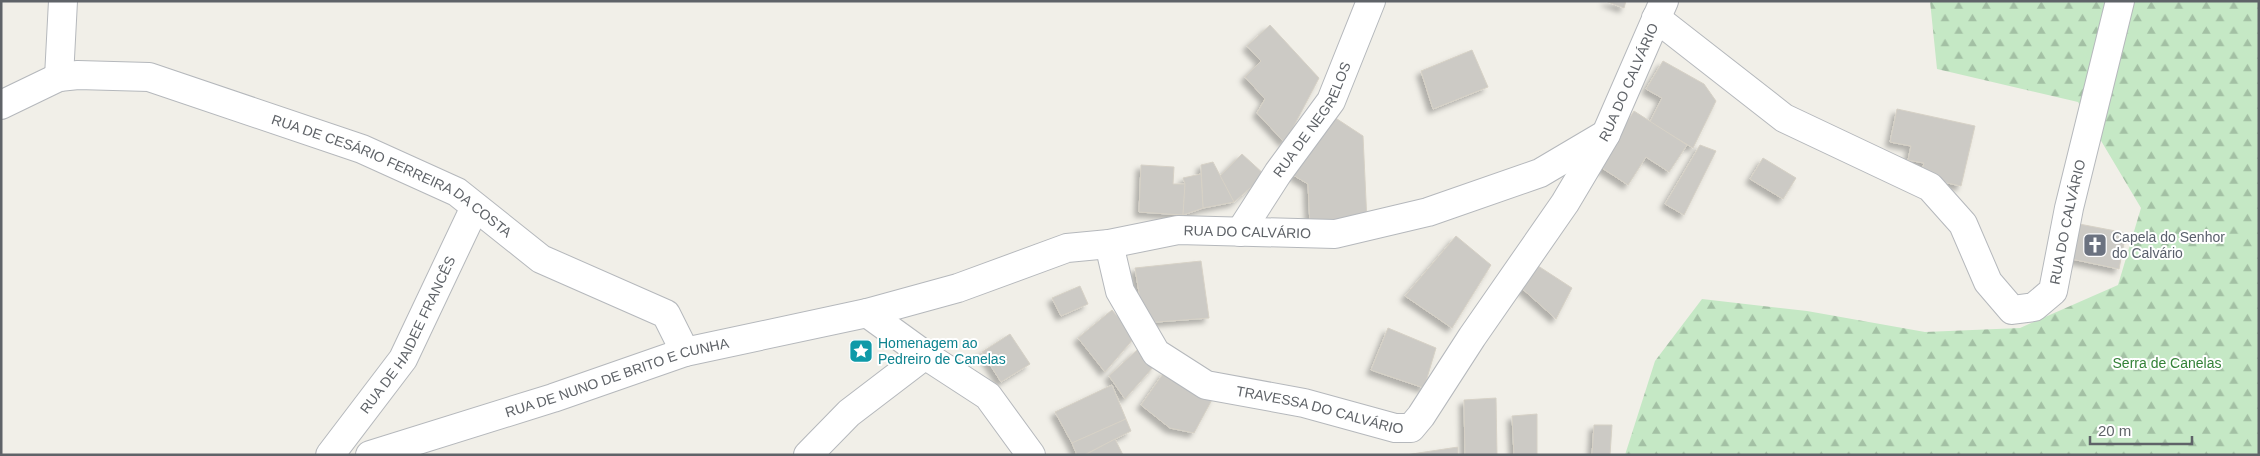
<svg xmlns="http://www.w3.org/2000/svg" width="2260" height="456" font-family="Helvetica,sans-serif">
<defs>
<pattern id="forest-firs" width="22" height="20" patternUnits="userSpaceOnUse" patternTransform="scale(1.25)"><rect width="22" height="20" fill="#c5e8c5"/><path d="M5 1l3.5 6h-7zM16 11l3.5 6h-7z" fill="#a3c0a4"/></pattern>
<filter id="shadow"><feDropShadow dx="-4.5" dy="4.5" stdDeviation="2.5" flood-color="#0004"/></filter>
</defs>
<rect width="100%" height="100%" fill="#f1efe8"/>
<path fill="url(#forest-firs)" d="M 1930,1 L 2259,1 L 2259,455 L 1625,455 L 1655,361 L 1702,299 L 1807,311 L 1925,332 L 2020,328 L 2118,285 L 2141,208 L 2078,102 L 1937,69 Z"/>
<g fill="#cccac5" stroke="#d6d1c6" filter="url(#shadow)">
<path d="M 1605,1 L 1626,1 L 1624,8 Z"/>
<path d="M 1270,25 L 1319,78 L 1285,143 L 1257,113 L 1265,99 L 1245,77 L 1261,61 L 1247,46 Z"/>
<path d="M 1472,50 L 1488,87 L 1433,109 L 1421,71 Z"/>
<path d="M 1663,61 L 1704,84 L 1716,101 L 1693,148 L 1650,122 L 1662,98 L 1646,89 Z"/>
<path d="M 1897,109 L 1975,126 L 1961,186 L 1920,177 L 1924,163 L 1908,160 L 1911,146 L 1890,142 Z"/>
<path d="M 1634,111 L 1687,145 L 1669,172 L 1646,157 L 1628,185 L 1599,166 Z"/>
<path d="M 1331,115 L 1363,136 L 1367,222 L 1310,225 L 1308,184 L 1293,175 Z"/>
<path d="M 1700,145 L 1716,151 L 1684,215 L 1665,204 Z"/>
<path d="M 1242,154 L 1265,175 L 1234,202 L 1220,176 Z"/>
<path d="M 1763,158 L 1796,178 L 1783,199 L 1750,179 Z"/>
<path d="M 1213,162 L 1234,202 L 1203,208 L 1201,165 Z"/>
<path d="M 1141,165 L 1174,167 L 1173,184 L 1185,184 L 1183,215 L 1139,212 Z"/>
<path d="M 1201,174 L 1203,208 L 1183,215 L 1185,184 L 1183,178 Z"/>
<path d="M 2074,223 L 2126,233 L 2119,269 L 2067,258 Z"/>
<path d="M 1456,236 L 1491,265 L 1452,328 L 1405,296 Z"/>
<path d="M 1201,261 L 1209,318 L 1144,323 L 1135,268 Z"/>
<path d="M 1532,262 L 1572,288 L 1556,319 L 1517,284 Z"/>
<path d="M 1080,286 L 1088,304 L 1061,316 L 1052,298 Z"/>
<path d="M 1112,310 L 1135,337 L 1105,372 L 1078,338 Z"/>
<path d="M 1388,328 L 1436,348 L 1424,388 L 1371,370 Z"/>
<path d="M 1010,334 L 1030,364 L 1001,382 L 982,352 Z"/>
<path d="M 1138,349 L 1155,365 L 1125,399 L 1109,376 Z"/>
<path d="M 1165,371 L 1214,396 L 1194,433 L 1170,428 L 1141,405 Z"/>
<path d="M 1112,385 L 1126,419 L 1072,443 L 1055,412 Z"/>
<path d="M 1496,398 L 1497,455 L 1465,455 L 1464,400 Z"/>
<path d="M 1537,414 L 1537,455 L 1514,455 L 1512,416 Z"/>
<path d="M 1126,419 L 1131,431 L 1084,455 L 1077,455 L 1072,443 Z"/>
<path d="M 1594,425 L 1612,425 L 1610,455 L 1592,455 Z"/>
<path d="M 1115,439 L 1123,455 L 1085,455 Z"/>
<path d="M 1458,447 L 1458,455 L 1405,455 Z"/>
</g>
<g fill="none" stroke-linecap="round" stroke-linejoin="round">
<g stroke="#b5b8bc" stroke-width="30">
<g id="minor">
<path id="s1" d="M 1656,18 L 1784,118 L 1930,187 L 1963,224 L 1988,282 L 2012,310 L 2034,307 L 2053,291 L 2069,208 L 2120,1"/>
<path d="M 59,77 L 63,1"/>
<path id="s2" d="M 1,105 L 59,77 L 78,75 L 149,77 L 362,149 L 457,192 L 541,259 L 666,314 L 685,352"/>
<path id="s3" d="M 1240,232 L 1278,173 L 1331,101 L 1371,1"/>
<path id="s4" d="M 1109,244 L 1120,291 L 1156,353 L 1206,385 L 1304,403 L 1395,428 L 1411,428 L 1421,416 L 1472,337 L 1565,203 L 1606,134 L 1664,1"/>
<path d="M 867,313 L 925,355 L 988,396 L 1031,455"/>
<path id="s5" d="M 330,455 L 403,359 L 475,207"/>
<path id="s6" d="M 370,455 L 553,398 L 685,352 L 867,313 L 958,288 L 1067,248 L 1109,244 L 1178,230 L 1335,234 L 1428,212 L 1540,173 L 1606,134"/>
<path d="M 808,455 L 849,413 L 925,355"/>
</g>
</g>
<use href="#minor" stroke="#fff" stroke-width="28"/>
</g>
<defs>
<g id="church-square" transform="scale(1.25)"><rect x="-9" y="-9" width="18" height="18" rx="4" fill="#6b7280" stroke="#fff"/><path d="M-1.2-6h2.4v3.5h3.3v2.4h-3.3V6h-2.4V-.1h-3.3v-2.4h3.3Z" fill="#fff"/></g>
<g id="sight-square" transform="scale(1.25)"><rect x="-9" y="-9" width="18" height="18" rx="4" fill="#0f9aa8" stroke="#fff"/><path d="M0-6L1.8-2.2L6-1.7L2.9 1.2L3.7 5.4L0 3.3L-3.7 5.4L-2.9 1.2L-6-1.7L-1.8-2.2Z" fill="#fff"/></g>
</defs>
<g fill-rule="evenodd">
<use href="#church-square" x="2095" y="245"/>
<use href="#sight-square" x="861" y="351"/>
</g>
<g text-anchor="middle" stroke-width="4" stroke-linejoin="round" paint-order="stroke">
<g font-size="14" fill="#5f6368" stroke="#fff">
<text dy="5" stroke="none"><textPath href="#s4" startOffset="799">RUA DO CALVÁRIO</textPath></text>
<text dy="5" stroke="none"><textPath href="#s3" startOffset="134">RUA DE NEGRELOS</textPath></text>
<text dy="5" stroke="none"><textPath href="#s2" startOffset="418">RUA DE CESÁRIO FERREIRA DA COSTA</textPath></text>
<text dy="5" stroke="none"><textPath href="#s1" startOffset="591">RUA DO CALVÁRIO</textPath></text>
<text dy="5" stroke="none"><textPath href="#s6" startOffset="910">RUA DO CALVÁRIO</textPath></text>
<text dy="5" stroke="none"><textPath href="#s5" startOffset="144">RUA DE HAIDEE FRANCÊS</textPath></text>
<text dy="5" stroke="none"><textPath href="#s6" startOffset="259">RUA DE NUNO DE BRITO E CUNHA</textPath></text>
<text dy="5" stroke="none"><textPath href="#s4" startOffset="296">TRAVESSA DO CALVÁRIO</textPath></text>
</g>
<g font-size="14" fill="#5b616d" stroke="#fff" text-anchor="start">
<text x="2112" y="242">Capela do Senhor<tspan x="2112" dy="16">do Calvário</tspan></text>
</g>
<g font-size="14" fill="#0d838f" stroke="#fff" text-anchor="start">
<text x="878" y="348">Homenagem ao<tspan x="878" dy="16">Pedreiro de Canelas</tspan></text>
</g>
<g font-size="14" fill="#348238" stroke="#fff">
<text x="2167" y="368">Serra de Canelas</text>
</g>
</g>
<rect width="2260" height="456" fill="none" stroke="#5f6368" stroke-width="5"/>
<path d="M2090 436v8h102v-8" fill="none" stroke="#5f6368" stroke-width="2.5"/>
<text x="2098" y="436" font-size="15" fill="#5f6368" stroke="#ffffff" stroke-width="4" paint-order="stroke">20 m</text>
</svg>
